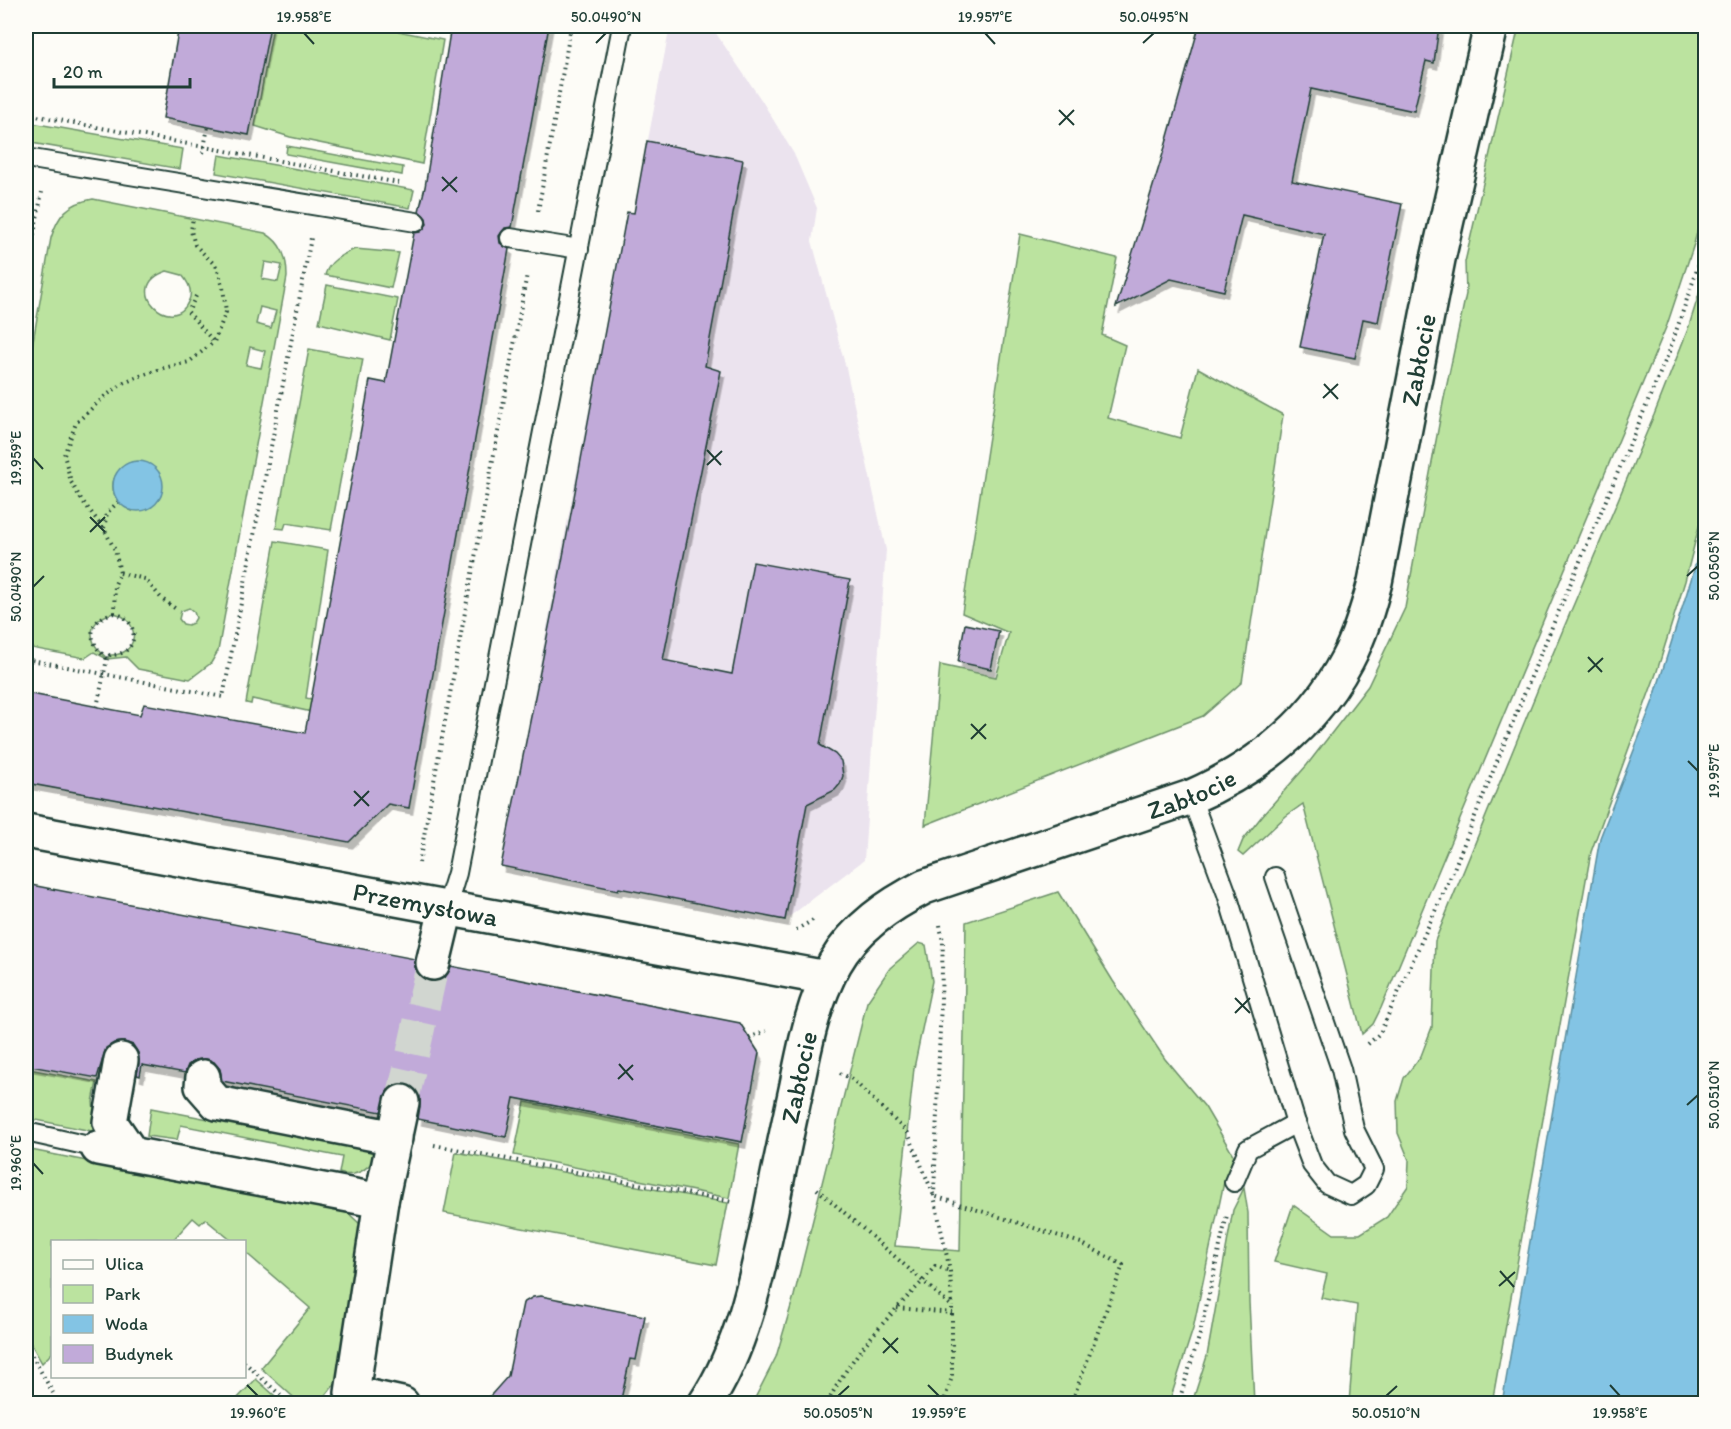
<svg xmlns="http://www.w3.org/2000/svg" width="1731" height="1429" font-family="Itim,sans-serif">
<defs>
<filter id="shadow"><feDropShadow dx="3.5" dy="6" stdDeviation="0" flood-color="#0004"/></filter>
</defs>
<rect width="100%" height="100%" fill="#fdfcf7"/>
<filter id="ink" filterUnits="userSpaceOnUse"><feTurbulence type="fractalNoise" baseFrequency=".0167" numOctaves="2"/><feDisplacementMap in="SourceGraphic" scale="12" xChannelSelector="R" yChannelSelector="G"/><feConvolveMatrix kernelMatrix="1 2 1 2 8 2 1 2 1" color-interpolation-filters="sRGB"/></filter>
<g filter="url(#ink)">
<path fill="#ebe3ee" d="M 670,26 L 711,26 L 762,101 L 794,154 L 817,208 L 812,241 L 846,368 L 886,550 L 864,860 L 785,920 L 501,866 L 627,212 L 634,212 Z"/>
<g fill="#bbe39f" stroke="#6d906a" stroke-width="1.5" fill-rule="evenodd">
<path d="M 273,26 L 373,26 L 443,40 L 422,164 L 290,137 L 255,126 Z"/>
<path d="M 1519,26 L 1705,26 L 1705,202 L 1694,244 L 1667,325 L 1381,1008 L 1373,1024 L 1362,1034 L 1303,804 L 1286,816 L 1243,856 L 1238,852 L 1243,840 L 1262,816 L 1307,765 L 1368,686 L 1405,608 L 1443,403 L 1466,294 L 1465,262 Z"/>
<path d="M 26,122 L 183,149 L 180,169 L 26,142 Z"/>
<path d="M 287,146 L 403,167 L 402,175 L 286,154 Z"/>
<path d="M 219,155 L 414,190 L 410,208 L 216,173 Z"/>
<path d="M 93,199 L 265,233 C 282,243 287,257 287,277 L 218,651 L 211,663 L 190,679 L 138,669 L 126,657 L 107,659 L 94,652 L 85,658 L 26,647 L 26,381 L 51,238 C 58,215 68,203 93,199 ZM 265,262 L 282,265 L 278,282 L 262,279 ZM 167,271 L 182,275 C 188,282 193,291 189,300 C 173,339 119,287 167,271 ZM 260,307 L 276,311 L 271,328 L 256,324 ZM 250,347 L 265,351 L 261,368 L 246,365 ZM 132,462 L 132,511 C 107,500 106,472 132,462 ZM 189,608 L 194,612 L 196,618 L 193,623 L 188,625 L 183,624 L 179,619 L 181,611 ZM 114,613 C 142,620 139,656 110,655 L 107,659 C 103,653 96,649 94,643 C 87,627 99,616 114,613 Z"/>
<path d="M 1020,234 L 1117,258 L 1102,335 L 1125,345 L 1108,418 L 1180,438 L 1198,368 L 1283,415 L 1242,682 L 1203,716 L 925,825 L 940,665 L 996,677 L 1009,633 L 962,613 Z"/>
<path d="M 355,249 L 399,253 L 391,288 L 325,275 C 329,261 341,255 355,249 Z"/>
<path d="M 1705,275 L 1705,503 L 1685,581 L 1657,671 L 1591,852 L 1492,1403 L 1349,1403 L 1357,1305 L 1321,1298 L 1327,1274 L 1274,1262 L 1293,1205 L 1334,1234 L 1360,1234 L 1387,1217 L 1408,1186 L 1409,1160 L 1398,1133 L 1397,1101 L 1404,1078 L 1421,1056 L 1432,1027 L 1435,941 L 1540,684 L 1654,415 L 1688,329 Z"/>
<path d="M 327,285 L 398,299 L 390,340 L 319,323 Z"/>
<path d="M 309,349 L 363,359 L 331,530 L 286,523 L 284,529 L 276,528 Z"/>
<path d="M 275,541 L 328,550 L 306,698 L 325,702 L 321,714 L 252,699 L 251,704 L 246,703 Z"/>
<path d="M 1058,892 L 1113,981 L 1165,1059 L 1205,1107 L 1235,1158 L 1224,1182 L 1193,1329 L 1169,1403 L 752,1404 L 776,1357 L 794,1296 L 867,1002 L 890,968 L 919,943 L 926,945 L 932,981 L 914,1068 L 895,1246 L 960,1251 L 966,922 Z"/>
<path d="M 29,1069 L 97,1082 L 93,1102 L 97,1132 L 26,1118 L 26,1071 Z"/>
<path d="M 525,1102 L 739,1144 L 729,1198 L 514,1155 Z"/>
<path d="M 151,1108 L 380,1152 C 371,1166 357,1179 339,1173 L 342,1157 L 181,1125 L 177,1140 L 147,1136 Z"/>
<path d="M 26,1149 L 348,1213 L 360,1224 L 366,1240 L 338,1380 L 320,1403 L 300,1403 L 261,1368 L 310,1308 L 245,1252 L 244,1242 L 232,1241 L 205,1219 L 200,1224 L 193,1218 L 172,1241 L 52,1242 L 52,1353 L 42,1363 L 26,1335 Z"/>
<path d="M 456,1152 L 728,1203 L 716,1265 L 444,1213 Z"/>
<path d="M 1244,1188 L 1248,1213 L 1249,1302 L 1254,1403 L 1192,1403 L 1207,1356 L 1233,1210 Z"/>
<path d="M 256,1379 L 283,1403 L 233,1403 Z"/>
</g>
<g fill="#83c4e4" stroke="#5b8e9e" stroke-width="1.5">
<circle cx="138" cy="486" r="25"/>
<path d="M 1705,524 L 1705,1403 L 1502,1403 L 1600,838 L 1653,701 L 1694,570 Z"/>
</g>
<g fill="#c1aad9" stroke="#1f3d34" stroke-width="1.5" filter="url(#shadow)">
<path d="M 179,26 L 270,26 L 249,135 L 163,118 Z"/>
<path d="M 451,26 L 549,26 L 512,227 L 505,228 L 499,236 L 500,243 L 509,249 L 506,266 L 409,808 L 388,804 L 349,842 L 26,783 L 26,693 L 140,715 L 144,704 L 305,733 L 370,380 L 386,383 L 414,233 L 420,232 L 427,224 L 426,218 L 419,211 L 425,187 Z"/>
<path d="M 1199,26 L 1439,26 L 1434,63 L 1426,61 L 1414,111 L 1311,89 L 1292,181 L 1402,204 L 1378,322 L 1363,319 L 1355,358 L 1300,347 L 1324,234 L 1242,215 L 1224,291 L 1171,279 L 1116,307 L 1165,147 Z"/>
<path d="M 647,141 L 743,160 L 705,366 L 721,371 L 663,660 L 732,674 L 753,562 L 850,580 L 820,745 L 835,754 L 841,761 L 843,776 L 840,784 L 835,790 L 807,804 L 785,920 L 619,888 L 618,890 L 501,866 L 561,567 L 627,212 L 634,213 Z"/>
<path d="M 965,624 L 999,631 L 991,669 L 958,662 Z"/>
<path d="M 26,884 L 415,959 L 415,968 L 420,976 L 429,981 L 439,981 L 446,976 L 451,966 L 740,1023 L 759,1053 L 742,1142 L 514,1098 L 506,1137 L 418,1119 L 420,1106 L 420,1096 L 414,1088 L 405,1084 L 396,1084 L 388,1090 L 381,1112 L 222,1081 L 220,1069 L 214,1062 L 206,1059 L 195,1060 L 188,1065 L 185,1073 L 142,1065 L 140,1076 L 137,1075 L 139,1063 L 138,1053 L 133,1045 L 124,1042 L 114,1043 L 106,1048 L 97,1078 L 30,1066 L 32,1052 L 26,1051 Z"/>
<path d="M 541,1296 L 645,1316 L 636,1360 L 630,1359 L 620,1404 L 483,1404 L 508,1376 L 523,1303 L 533,1297 Z"/>
</g>
<g fill="none" stroke-linecap="round" stroke-linejoin="round">
<path stroke="#d1d6d0" stroke-width="33" stroke-dasharray="33 16" stroke-linecap="butt" d="M 402,1102 L 433,963"/>
<g stroke="#1f3d34" stroke-width="22">
<g id="service">
<path d="M 26,158 L 416,222"/>
<path d="M 510,238 L 579,249"/>
<path d="M 1191,797 L 1227,894 L 1296,1123 L 1312,1165 L 1327,1184 L 1351,1195 L 1366,1185 L 1374,1169 L 1354,1129 L 1341,1069 L 1275,877"/>
<path d="M 446,909 L 457,873 L 622,26"/>
<path d="M 26,1132 L 98,1148"/>
<path d="M 1234,1182 L 1248,1149 L 1296,1123"/>
</g>
</g>
<g stroke="#1f3d34" stroke-width="38">
<g id="minor">
<path id="s1" d="M 26,831 L 827,978"/>
<path d="M 433,963 L 446,909"/>
<path d="M 121,1060 L 110,1122 L 132,1154"/>
<path d="M 203,1077 L 202,1086 L 217,1103 L 395,1138"/>
<path d="M 98,1148 L 381,1201 L 402,1102"/>
<path d="M 381,1201 L 352,1393 L 402,1404"/>
</g>
</g>
<g stroke="#1f3d34" stroke-width="38">
<g id="tertiary">
<path id="s2" d="M 705,1404 C 743,1347 757,1276 771,1210 C 779,1168 788,1127 797,1085 C 805,1044 814,1000 835,963 C 855,928 889,905 924,887 L 1191,797 C 1257,768 1313,725 1347,660 C 1360,636 1368,608 1375,582 L 1438,259 L 1491,26"/>
</g>
</g>
<g stroke="#1f3d34" stroke-width="4" stroke-dasharray="1.5 4.5" stroke-linecap="butt">
<path d="M 26,114 L 399,183"/>
<path d="M 203,153 L 208,127"/>
<path d="M 538,211 L 571,26"/>
<path d="M 26,276 L 42,192"/>
<path d="M 196,296 L 188,312 L 214,342"/>
<path d="M 104,528 L 107,513 L 118,502"/>
<path d="M 120,573 L 145,579 L 162,599 L 176,609"/>
<path d="M 114,613 L 115,584 L 120,573 L 115,550 L 104,529 L 81,499 L 71,482 L 64,455 L 76,423 L 104,397 L 124,383 L 140,376 L 164,368 L 189,362 L 214,342 L 226,312 L 223,287 L 217,267 L 195,245 L 191,231 L 193,217"/>
<path d="M 114,613 C 142,620 139,656 110,655 L 107,659 C 103,654 97,650 95,644 C 87,629 98,616 114,613 Z"/>
<path d="M 26,659 L 223,697 L 311,238"/>
<path d="M 97,707 L 107,659"/>
<path d="M 419,863 L 527,274"/>
<path d="M 940,925 L 943,942 L 934,1196 L 950,1271 L 952,1307"/>
<path d="M 796,930 L 813,920"/>
<path d="M 749,1038 L 766,1031"/>
<path d="M 1368,1044 L 1380,1033 L 1451,876 L 1535,667 L 1669,352 L 1702,255 L 1706,238"/>
<path d="M 26,1059 L 32,1058"/>
<path d="M 840,1073 L 852,1079 L 908,1133 L 934,1196 L 1081,1243 L 1123,1265 L 1071,1404"/>
<path d="M 434,1145 L 733,1202"/>
<path d="M 817,1189 L 923,1281 C 887,1318 850,1356 827,1404"/>
<path d="M 897,1308 L 952,1313"/>
<path d="M 26,1345 L 53,1393"/>
<path d="M 244,1362 L 290,1404"/>
<path d="M 943,1404 L 952,1377 L 952,1307 L 923,1281 L 935,1266 L 950,1271"/>
<path d="M 1178,1404 L 1200,1334 L 1227,1215"/>
</g>
<use href="#service" stroke="#fdfcf7" stroke-width="18"/>
<use href="#minor" stroke="#fdfcf7" stroke-width="33"/>
<use href="#tertiary" stroke="#fdfcf7" stroke-width="33"/>
</g>
</g>
<path fill="none" stroke="#1f3d34" stroke-width="2" d="M 304,33 L 314,44M 985,33 L 995,44M 596,43 L 606,33M 1143,43 L 1154,33M 1059,110 L 1074,125M 1059,125 L 1074,110M 442,177 L 457,192M 442,191 L 457,177M 1324,384 L 1338,399M 1323,398 L 1338,384M 707,450 L 721,465M 33,458 L 43,469M 707,465 L 722,451M 90,517 L 105,532M 90,532 L 105,517M 1687,576 L 1698,566M 33,587 L 44,576M 1588,657 L 1602,672M 1588,672 L 1603,658M 971,724 L 986,739M 971,739 L 986,724M 1688,761 L 1698,771M 354,791 L 369,806M 354,806 L 369,791M 1235,998 L 1250,1013M 1235,1013 L 1250,998M 619,1064 L 633,1080M 618,1079 L 633,1065M 1687,1105 L 1698,1095M 33,1163 L 43,1174M 1500,1271 L 1514,1287M 1499,1286 L 1515,1272M 883,1338 L 898,1353M 883,1353 L 898,1338M 247,1385 L 258,1396M 928,1385 L 939,1396M 1610,1385 L 1620,1396M 838,1396 L 849,1386M 1386,1396 L 1397,1386"/>
<g text-anchor="middle" stroke-width="4.5" stroke-linejoin="round" paint-order="stroke">
<g font-size="26" fill="#1f3d34" stroke="#fdfcf7">
<text dy="9" stroke="none"><textPath href="#s2" startOffset="1384">Zabłocie</textPath></text>
<text dy="9" stroke="none"><textPath href="#s2" startOffset="864">Zabłocie</textPath></text>
<text dy="9" stroke="none"><textPath href="#s1" startOffset="406">Przemysłowa</textPath></text>
<text dy="9" stroke="none"><textPath href="#s2" startOffset="342">Zabłocie</textPath></text>
</g>
</g>
<rect width="1731" height="1429" fill="none" stroke="#fdfcf7" stroke-width="66"/>
<rect x="51" y="1240" width="195" height="138" fill="#fdfcf7" stroke="#a4b0a9" stroke-width="1.5"/>
<rect x="63" y="1260" width="30" height="9" fill="#fdfcf7" stroke="#a4b0a9" stroke-width="1.5"/>
<text x="105" y="1270" font-size="18" fill="#1f3d34">Ulica</text>
<rect x="63" y="1285" width="30" height="18" fill="#bbe39f" stroke="#a4b0a9" stroke-width="1.5"/>
<text x="105" y="1300" font-size="18" fill="#1f3d34">Park</text>
<rect x="63" y="1315" width="30" height="18" fill="#83c4e4" stroke="#a4b0a9" stroke-width="1.5"/>
<text x="105" y="1330" font-size="18" fill="#1f3d34">Woda</text>
<rect x="63" y="1345" width="30" height="18" fill="#c1aad9" stroke="#a4b0a9" stroke-width="1.5"/>
<text x="105" y="1360" font-size="18" fill="#1f3d34">Budynek</text>
<path d="M54 78v9h136v-9" fill="none" stroke="#1f3d34" stroke-width="3"/>
<text x="63" y="78" font-size="18" fill="#1f3d34" stroke="#fdfcf7" stroke-width="4.5" paint-order="stroke">20 m</text>
<rect x="33" y="33" width="1665" height="1363" fill="none" stroke="#1f3d34" stroke-width="2"/>
<g font-size="15" text-anchor="middle" fill="#1f3d34">
<text x="304" y="22">19.958°E</text>
<text x="606" y="22">50.0490°N</text>
<text x="985" y="22">19.957°E</text>
<text x="1154" y="22">50.0495°N</text>
<text transform="translate(16 458) rotate(-90)" y="5">19.959°E</text>
<text transform="translate(1714 566) rotate(-90)" y="5">50.0505°N</text>
<text transform="translate(16 587) rotate(-90)" y="5">50.0490°N</text>
<text transform="translate(1714 771) rotate(-90)" y="5">19.957°E</text>
<text transform="translate(1714 1095) rotate(-90)" y="5">50.0510°N</text>
<text transform="translate(16 1163) rotate(-90)" y="5">19.960°E</text>
<text x="258" y="1418">19.960°E</text>
<text x="838" y="1418">50.0505°N</text>
<text x="939" y="1418">19.959°E</text>
<text x="1386" y="1418">50.0510°N</text>
<text x="1620" y="1418">19.958°E</text>
</g>
</svg>
